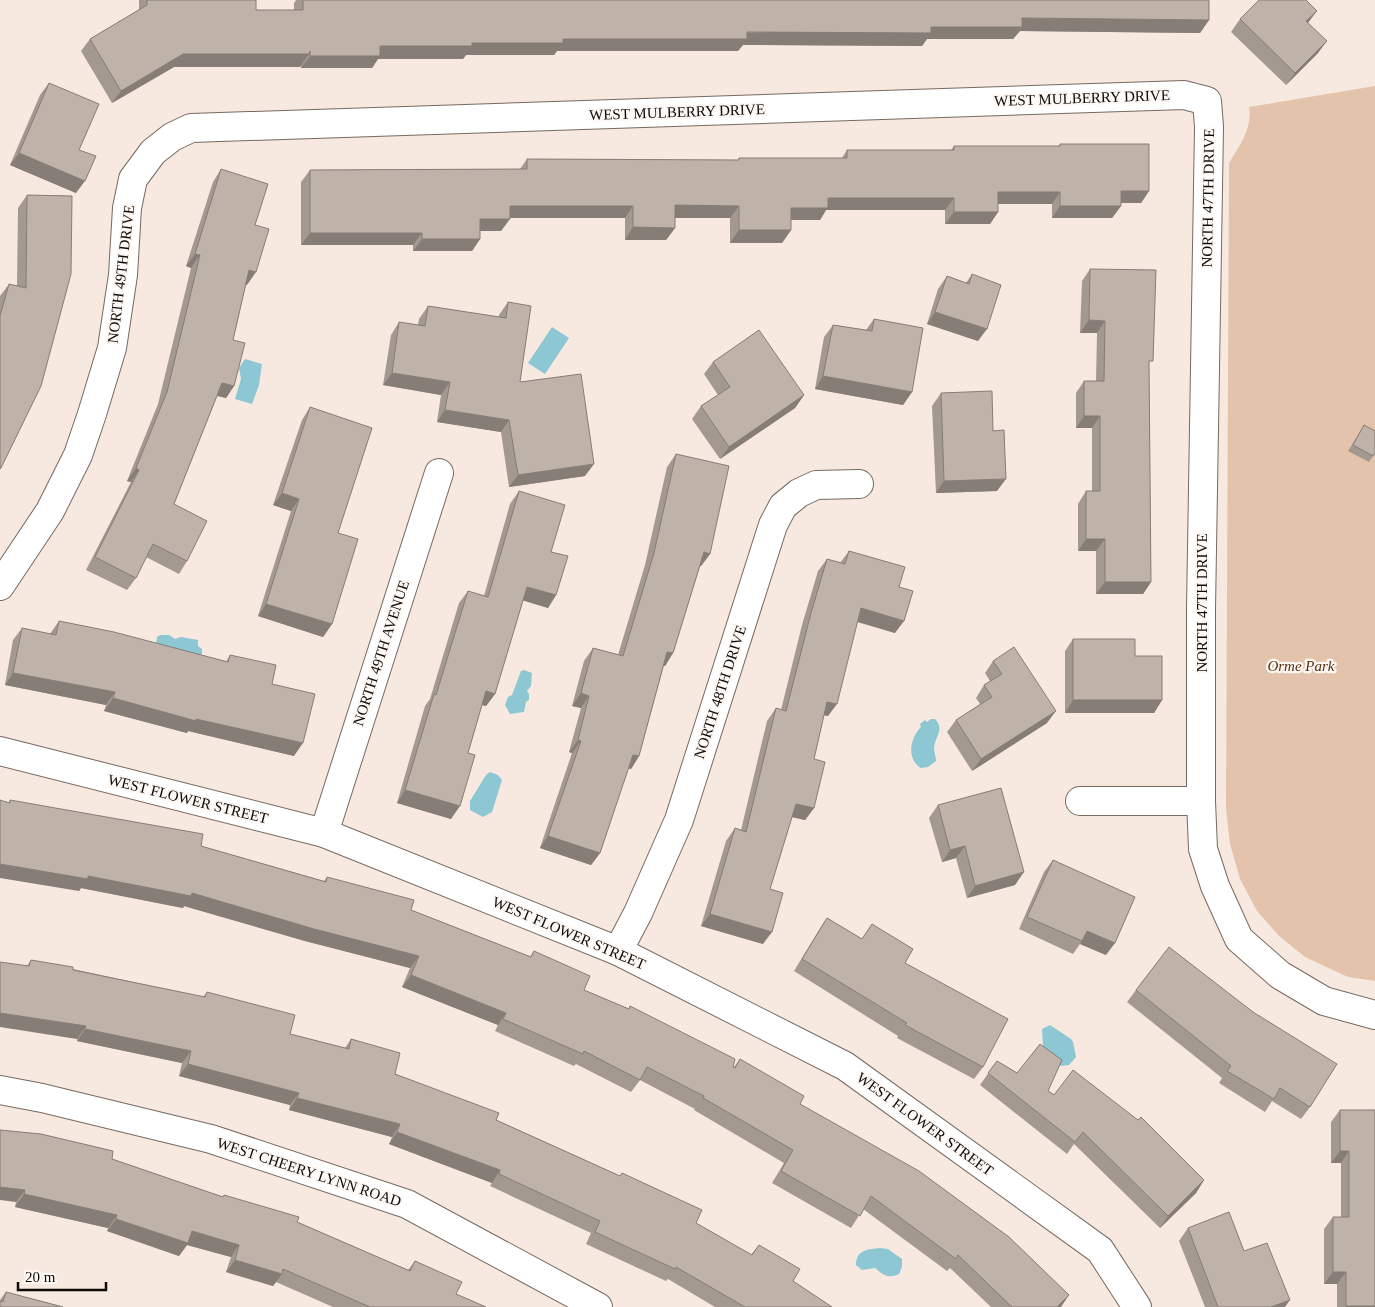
<svg xmlns="http://www.w3.org/2000/svg" width="1375" height="1307" font-family="Georgia,serif">
<rect width="100%" height="100%" fill="#f7e9e0"/>
<path fill="#e3c3ab" d="M 1375,86 L 1375,981 L 1348,977 L 1305,957 L 1279,936 L 1257,911 L 1240,879 L 1230,844 L 1226,808 L 1229,163 C 1239,146 1253,128 1249,107 Z"/>
<g fill="#8dc7d4">
<path d="M 552,327 L 569,338 L 545,374 L 528,363 Z"/>
<path d="M 245,359 L 262,364 L 259,385 L 252,404 L 235,399 L 241,379 L 239,368 Z"/>
<path d="M 160,635 L 169,635 L 175,639 L 181,637 L 198,640 L 198,646 L 202,649 L 202,654 L 199,657 L 156,645 L 157,637 Z"/>
<path d="M 524,670 L 532,673 L 531,686 L 527,691 L 529,694 L 529,700 L 526,702 L 524,712 L 510,714 L 505,705 L 508,697 L 512,695 L 521,671 Z"/>
<path d="M 931,719 L 935,719 C 945,729 935,737 934,748 C 934,753 936,756 936,761 L 928,767 L 921,768 C 906,759 910,738 921,727 L 920,724 L 925,720 L 927,722 Z"/>
<path d="M 490,772 L 498,775 L 502,780 L 492,812 L 483,817 L 470,810 L 470,801 L 486,775 Z"/>
<path d="M 1050,1025 L 1071,1039 L 1073,1042 L 1076,1057 L 1069,1065 L 1061,1066 L 1043,1046 L 1042,1029 Z"/>
<path d="M 880,1248 L 888,1249 L 902,1259 L 902,1267 L 899,1274 C 888,1279 883,1275 875,1268 L 862,1270 L 856,1265 C 856,1250 868,1249 880,1248 Z"/>
</g>
<g fill="none" stroke-linecap="round" stroke-linejoin="round">
<g stroke="#756a61" stroke-width="30">
<g id="street">
<path d="M 0,586 L 50,511 L 78,455 L 92,414 L 112,348 L 123,275 L 127,208 L 133,179 L 153,152 L 172,137 L 191,128 L 1184,95 L 1207,101 L 1209,127 L 1201,609 L 1201,801 L 1203,849 L 1215,886 L 1239,939 L 1280,975 L 1324,1001 L 1375,1015"/>
<path d="M 0,751 L 324,833 L 618,951 L 845,1066 L 1100,1250 L 1137,1307"/>
<path d="M 1080,801 L 1201,801"/>
<path d="M 324,833 L 439,473"/>
<path d="M 618,951 L 638,913 L 679,820 L 773,525 L 783,506 L 799,493 L 816,485 L 859,484"/>
<path d="M 0,1090 L 42,1098 L 211,1139 L 407,1204 L 598,1307"/>
</g>
</g>
<use href="#street" stroke="#fff" stroke-width="28"/>
</g>
<g fill="#a49991">
<path d="M 139,0 L 256,0 L 256,10 L 294,10 L 294,3 L 296,0 L 1209,0 L 1209,20 L 1200,33 L 1020,31 L 1013,39 L 927,39 L 922,46 L 743,45 L 738,51 L 557,51 L 554,55 L 466,55 L 463,59 L 378,59 L 372,68 L 301,68 L 301,65 L 300,67 L 174,67 L 112,103 L 81,51 L 90,39 L 139,10 Z"/>
<path d="M 1240,19 L 1308,23 L 1318,53 L 1286,85 L 1231,32 Z"/>
<path d="M 49,83 L 79,150 L 76,193 L 10,165 L 40,95 Z"/>
<path d="M 1060,144 L 1149,191 L 1141,203 L 1121,203 L 1121,206 L 1112,218 L 1052,218 L 1052,204 L 998,204 L 998,212 L 990,224 L 945,224 L 945,210 L 826,210 L 820,220 L 791,220 L 791,230 L 782,243 L 730,243 L 730,218 L 675,218 L 675,228 L 666,240 L 625,240 L 625,218 L 510,218 L 501,231 L 480,231 L 480,239 L 472,251 L 413,251 L 413,245 L 301,245 L 301,182 L 310,170 L 520,169 L 527,159 L 738,160 L 739,158 L 842,158 L 847,150 L 951,150 L 954,146 L 1059,146 Z"/>
<path d="M 221,169 L 255,225 L 247,285 L 246,284 L 233,340 L 234,386 L 226,398 L 217,396 L 174,504 L 187,561 L 179,574 L 146,557 L 136,578 L 127,590 L 86,570 L 131,482 L 127,481 L 158,404 L 191,268 L 186,266 L 213,182 Z"/>
<path d="M 27,195 L 72,196 L 1,468 L 0,470 L 0,296 L 9,284 L 17,286 L 18,208 Z"/>
<path d="M 1090,269 L 1149,366 L 1151,582 L 1143,594 L 1096,594 L 1096,551 L 1078,551 L 1078,504 L 1086,491 L 1092,491 L 1092,428 L 1076,428 L 1076,393 L 1084,381 L 1096,381 L 1097,333 L 1080,333 L 1082,281 Z"/>
<path d="M 972,274 L 978,341 L 927,324 L 938,289 L 947,276 L 966,283 Z"/>
<path d="M 508,302 L 520,382 L 585,476 L 509,487 L 501,432 L 437,422 L 441,395 L 383,385 L 391,335 L 399,322 L 418,325 L 419,319 L 428,306 L 499,317 L 499,315 Z"/>
<path d="M 874,319 L 912,392 L 903,405 L 815,389 L 824,337 L 833,325 L 866,330 Z"/>
<path d="M 713,362 L 804,395 L 795,408 L 720,459 L 692,419 L 701,406 L 718,395 L 704,374 Z"/>
<path d="M 941,393 L 993,431 L 997,491 L 936,493 L 932,406 Z"/>
<path d="M 310,407 L 338,533 L 332,624 L 323,637 L 258,616 L 291,511 L 273,505 L 302,420 Z"/>
<path d="M 1364,425 L 1373,456 L 1369,462 L 1348,451 Z"/>
<path d="M 676,454 L 710,554 L 701,566 L 700,566 L 673,653 L 665,666 L 664,665 L 639,756 L 631,769 L 628,768 L 600,853 L 591,865 L 540,848 L 572,753 L 569,752 L 581,708 L 572,706 L 584,661 L 593,648 L 618,655 L 645,565 L 667,467 Z"/>
<path d="M 519,491 L 551,552 L 556,595 L 548,608 L 523,600 L 495,694 L 486,706 L 482,705 L 468,753 L 451,819 L 397,803 L 425,706 L 430,699 L 459,603 L 468,591 L 484,596 L 510,504 Z"/>
<path d="M 849,551 L 899,587 L 895,633 L 857,622 L 828,716 L 824,715 L 814,759 L 814,808 L 805,820 L 792,817 L 770,889 L 763,944 L 701,926 L 726,841 L 735,828 L 741,830 L 767,721 L 776,708 L 781,710 L 802,625 L 818,571 L 827,559 L 840,563 Z"/>
<path d="M 59,621 L 226,662 L 230,655 L 272,684 L 294,756 L 188,731 L 187,733 L 104,711 L 106,705 L 5,685 L 13,640 L 22,628 L 50,634 Z"/>
<path d="M 1073,639 L 1135,656 L 1162,700 L 1154,713 L 1065,713 L 1065,651 Z"/>
<path d="M 993,661 L 1047,723 L 972,771 L 947,732 L 956,720 L 980,704 L 976,698 L 984,685 L 990,681 L 985,673 Z"/>
<path d="M 10,800 L 201,846 L 324,881 L 327,877 L 530,957 L 534,951 L 584,990 L 628,1009 L 630,1006 L 734,1067 L 740,1059 L 800,1104 L 1061,1307 L 991,1307 L 950,1268 L 947,1271 L 863,1209 L 851,1228 L 772,1183 L 784,1163 L 694,1110 L 695,1109 L 640,1080 L 631,1092 L 576,1064 L 574,1066 L 495,1031 L 498,1025 L 402,987 L 410,968 L 305,941 L 184,906 L 183,908 L 81,888 L 79,891 L 9,802 Z"/>
<path d="M 938,805 L 1015,885 L 967,898 L 956,858 L 942,862 L 929,818 Z"/>
<path d="M 1053,860 L 1106,955 L 1080,944 L 1073,954 L 1019,929 L 1044,872 Z"/>
<path d="M 827,918 L 862,939 L 872,924 L 905,963 L 983,1067 L 974,1079 L 897,1038 L 898,1036 L 794,971 L 819,930 Z"/>
<path d="M 31,960 L 203,997 L 207,992 L 290,1034 L 345,1048 L 351,1039 L 395,1074 L 620,1176 L 622,1173 L 696,1223 L 751,1255 L 759,1245 L 793,1281 L 832,1307 L 715,1307 L 668,1279 L 666,1281 L 586,1244 L 591,1233 L 490,1186 L 492,1183 L 389,1144 L 392,1137 L 289,1110 L 290,1105 L 179,1076 L 182,1063 L 77,1041 L 77,1039 L 27,966 Z"/>
<path d="M 1136,990 L 1310,1107 L 1301,1119 L 1272,1101 L 1265,1112 L 1219,1083 L 1222,1078 L 1127,1002 Z"/>
<path d="M 997,1061 L 1048,1091 L 1204,1180 L 1196,1193 L 1160,1228 L 1074,1144 L 1067,1154 L 980,1085 Z"/>
<path d="M 1340,1110 L 1375,1110 L 1375,1307 L 1337,1307 L 1337,1284 L 1324,1284 L 1324,1229 L 1333,1217 L 1341,1217 L 1341,1163 L 1331,1163 L 1331,1122 Z"/>
<path d="M 0,1130 L 112,1159 L 223,1197 L 224,1195 L 297,1222 L 408,1270 L 415,1261 L 456,1294 L 486,1307 L 333,1307 L 276,1282 L 273,1286 L 226,1272 L 231,1257 L 187,1245 L 179,1256 L 107,1231 L 108,1228 L 15,1207 L 16,1202 Z"/>
<path d="M 1188,1228 L 1244,1251 L 1285,1307 L 1205,1307 L 1179,1241 Z"/>
<path d="M 6,1292 L 63,1307 L 0,1307 L 0,1300 Z"/>
</g>
<g fill="#867d76">
<path d="M 1317,11 L 1308,23 L 1306,21 Z"/>
<path d="M 1022,18 L 1209,20 L 1200,33 L 1020,31 L 1013,39 L 927,39 L 922,46 L 743,45 L 738,51 L 557,51 L 554,55 L 466,55 L 463,59 L 378,59 L 372,68 L 301,68 L 310,56 L 380,46 L 563,39 L 931,27 Z"/>
<path d="M 1327,41 L 1318,53 L 1286,85 L 1295,73 Z"/>
<path d="M 183,54 L 309,54 L 300,67 L 174,67 L 112,103 L 121,91 Z"/>
<path d="M 19,153 L 85,181 L 76,193 L 10,165 Z"/>
<path d="M 1121,191 L 1149,191 L 1141,203 L 1112,203 Z"/>
<path d="M 998,192 L 1060,192 L 1052,204 L 990,204 Z"/>
<path d="M 828,198 L 954,198 L 945,210 L 826,210 L 820,220 L 782,220 L 791,208 Z"/>
<path d="M 675,205 L 739,206 L 730,218 L 666,218 Z"/>
<path d="M 510,206 L 633,206 L 625,218 L 501,218 Z"/>
<path d="M 1060,206 L 1121,206 L 1112,218 L 1052,218 Z"/>
<path d="M 954,212 L 998,212 L 990,224 L 945,224 Z"/>
<path d="M 480,219 L 510,219 L 501,231 L 472,231 Z"/>
<path d="M 633,227 L 675,228 L 666,240 L 625,240 Z"/>
<path d="M 739,230 L 791,230 L 782,243 L 730,243 Z"/>
<path d="M 310,233 L 422,233 L 413,245 L 301,245 Z"/>
<path d="M 422,239 L 480,239 L 472,251 L 413,251 Z"/>
<path d="M 195,254 L 200,255 L 191,268 L 186,266 Z"/>
<path d="M 249,270 L 256,272 L 247,285 L 241,283 Z"/>
<path d="M 935,312 L 987,329 L 978,341 L 927,324 Z"/>
<path d="M 1089,320 L 1105,321 L 1097,333 L 1080,333 Z"/>
<path d="M 392,373 L 450,382 L 441,395 L 383,385 Z"/>
<path d="M 823,376 L 912,392 L 903,405 L 815,389 Z"/>
<path d="M 222,383 L 234,386 L 226,398 L 214,395 Z"/>
<path d="M 804,395 L 795,408 L 720,459 L 729,447 Z"/>
<path d="M 445,410 L 509,420 L 501,432 L 437,422 Z"/>
<path d="M 1084,416 L 1100,416 L 1092,428 L 1076,428 Z"/>
<path d="M 594,464 L 585,476 L 509,487 L 518,475 Z"/>
<path d="M 136,468 L 139,470 L 131,482 L 127,481 Z"/>
<path d="M 1006,479 L 997,491 L 936,493 L 944,481 Z"/>
<path d="M 282,493 L 299,499 L 291,511 L 273,505 Z"/>
<path d="M 1086,539 L 1105,539 L 1096,551 L 1078,551 Z"/>
<path d="M 704,552 L 710,554 L 701,566 L 696,565 Z"/>
<path d="M 1105,582 L 1151,582 L 1143,594 L 1096,594 Z"/>
<path d="M 527,587 L 556,595 L 548,608 L 518,599 Z"/>
<path d="M 266,604 L 332,624 L 323,637 L 258,616 Z"/>
<path d="M 861,608 L 904,621 L 895,633 L 852,620 Z"/>
<path d="M 667,652 L 673,653 L 665,666 L 659,664 Z"/>
<path d="M 13,673 L 115,692 L 106,705 L 5,685 Z"/>
<path d="M 486,691 L 495,694 L 486,706 L 477,704 Z"/>
<path d="M 581,693 L 589,696 L 581,708 L 572,706 Z"/>
<path d="M 113,698 L 196,719 L 303,743 L 294,756 L 188,731 L 187,733 L 104,711 Z"/>
<path d="M 1073,700 L 1162,700 L 1154,713 L 1065,713 Z"/>
<path d="M 827,702 L 837,704 L 828,716 L 819,714 Z"/>
<path d="M 1056,711 L 1047,723 L 972,771 L 981,759 Z"/>
<path d="M 578,740 L 581,741 L 572,753 L 569,752 Z"/>
<path d="M 633,755 L 639,756 L 631,769 L 624,767 Z"/>
<path d="M 405,790 L 460,806 L 451,819 L 397,803 Z"/>
<path d="M 796,804 L 814,808 L 805,820 L 787,816 Z"/>
<path d="M 548,836 L 600,853 L 591,865 L 540,848 Z"/>
<path d="M 965,846 L 956,858 L 942,862 L 950,850 Z"/>
<path d="M 0,864 L 88,876 L 192,893 L 419,956 L 410,968 L 305,941 L 184,906 L 183,908 L 81,888 L 79,891 L 0,878 Z"/>
<path d="M 1024,872 L 1015,885 L 967,898 L 975,886 Z"/>
<path d="M 710,914 L 772,932 L 763,944 L 701,926 Z"/>
<path d="M 1087,931 L 1115,943 L 1106,955 L 1080,944 Z"/>
<path d="M 411,975 L 506,1013 L 498,1025 L 402,987 Z"/>
<path d="M 0,1013 L 86,1026 L 77,1039 L 0,1027 Z"/>
<path d="M 85,1029 L 191,1051 L 182,1063 L 77,1041 Z"/>
<path d="M 188,1064 L 299,1093 L 290,1105 L 179,1076 Z"/>
<path d="M 297,1098 L 400,1124 L 392,1137 L 289,1110 Z"/>
<path d="M 397,1132 L 500,1170 L 492,1183 L 389,1144 Z"/>
<path d="M 1340,1151 L 1349,1151 L 1341,1163 L 1331,1163 Z"/>
<path d="M 1204,1180 L 1196,1193 L 1160,1228 L 1168,1216 Z"/>
<path d="M 0,1187 L 25,1190 L 16,1202 L 0,1200 Z"/>
<path d="M 24,1194 L 117,1215 L 108,1228 L 15,1207 Z"/>
<path d="M 116,1219 L 192,1231 L 239,1245 L 231,1257 L 187,1245 L 179,1256 L 107,1231 Z"/>
<path d="M 235,1260 L 282,1274 L 273,1286 L 226,1272 Z"/>
<path d="M 1333,1272 L 1346,1272 L 1337,1284 L 1324,1284 Z"/>
<path d="M 1069,1295 L 1061,1307 L 1057,1307 Z"/>
<path d="M 1290,1300 L 1285,1307 L 1271,1307 Z"/>
<path d="M 1346,1306 L 1375,1306 L 1375,1307 L 1345,1307 Z"/>
</g>
<g fill="#bfb2a9" stroke="#867d76">
<path d="M 147,0 L 256,0 L 256,10 L 303,10 L 303,0 L 1209,0 L 1209,20 L 1022,18 L 1022,27 L 931,27 L 931,33 L 747,32 L 747,39 L 563,39 L 563,43 L 472,43 L 472,46 L 380,46 L 380,56 L 310,56 L 310,51 L 309,54 L 183,54 L 121,91 L 90,39 L 147,5 Z"/>
<path d="M 1259,0 L 1306,0 L 1317,11 L 1306,21 L 1327,41 L 1295,73 L 1240,19 Z"/>
<path d="M 49,83 L 99,104 L 79,150 L 96,156 L 85,181 L 19,153 Z"/>
<path d="M 1060,144 L 1149,144 L 1149,191 L 1121,191 L 1121,206 L 1060,206 L 1060,192 L 998,192 L 998,212 L 954,212 L 954,198 L 828,198 L 828,208 L 791,208 L 791,230 L 739,230 L 739,206 L 675,205 L 675,228 L 633,227 L 633,206 L 510,206 L 510,219 L 480,219 L 480,239 L 422,239 L 422,233 L 310,233 L 310,170 L 527,169 L 527,159 L 739,160 L 739,158 L 847,158 L 847,150 L 954,150 L 954,146 L 1060,146 Z"/>
<path d="M 221,169 L 268,184 L 255,225 L 269,229 L 256,272 L 249,270 L 233,340 L 245,343 L 234,386 L 222,383 L 174,504 L 207,521 L 187,561 L 153,544 L 136,578 L 95,557 L 139,470 L 136,468 L 167,392 L 200,255 L 195,254 Z"/>
<path d="M 27,195 L 72,196 L 71,274 L 41,386 L 1,468 L 0,468 L 0,316 L 9,284 L 26,288 Z"/>
<path d="M 1090,269 L 1156,270 L 1153,361 L 1149,361 L 1151,582 L 1105,582 L 1105,539 L 1086,539 L 1086,491 L 1100,491 L 1100,416 L 1084,416 L 1084,381 L 1104,381 L 1105,321 L 1089,320 Z"/>
<path d="M 972,274 L 1001,285 L 987,329 L 935,312 L 947,276 L 969,284 Z"/>
<path d="M 508,302 L 531,306 L 520,382 L 581,374 L 594,464 L 518,475 L 509,420 L 445,410 L 450,382 L 392,373 L 399,322 L 425,326 L 428,306 L 506,318 Z"/>
<path d="M 874,319 L 923,328 L 912,392 L 823,376 L 833,325 L 872,331 Z"/>
<path d="M 759,330 L 804,395 L 729,447 L 701,406 L 730,387 L 713,362 Z"/>
<path d="M 992,391 L 993,431 L 1004,430 L 1006,479 L 944,481 L 941,393 Z"/>
<path d="M 310,407 L 372,428 L 338,533 L 358,539 L 332,624 L 266,604 L 299,499 L 282,493 Z"/>
<path d="M 1364,425 L 1375,431 L 1375,453 L 1373,456 L 1353,445 Z"/>
<path d="M 676,454 L 729,466 L 710,554 L 704,552 L 673,653 L 667,652 L 639,756 L 633,755 L 600,853 L 548,836 L 581,741 L 578,740 L 589,696 L 581,693 L 593,648 L 623,656 L 654,553 Z"/>
<path d="M 519,491 L 565,505 L 551,552 L 568,556 L 556,595 L 527,587 L 495,694 L 486,691 L 468,753 L 475,755 L 460,806 L 405,790 L 434,694 L 436,695 L 468,591 L 488,597 Z"/>
<path d="M 849,551 L 905,567 L 899,587 L 913,591 L 904,621 L 861,608 L 837,704 L 827,702 L 814,759 L 825,762 L 814,808 L 796,804 L 770,889 L 783,893 L 772,932 L 710,914 L 735,828 L 746,832 L 776,708 L 786,711 L 811,613 L 827,559 L 845,564 Z"/>
<path d="M 59,621 L 114,632 L 228,662 L 230,655 L 276,665 L 272,684 L 315,694 L 303,743 L 196,719 L 196,721 L 113,698 L 115,692 L 13,673 L 22,628 L 56,635 Z"/>
<path d="M 1073,639 L 1135,639 L 1135,656 L 1162,656 L 1162,700 L 1073,700 Z"/>
<path d="M 1014,647 L 1056,711 L 981,759 L 956,720 L 992,697 L 984,685 L 1002,674 L 993,661 Z"/>
<path d="M 1001,788 L 1024,872 L 975,886 L 965,846 L 950,850 L 938,805 Z"/>
<path d="M 0,800 L 10,803 L 10,800 L 203,834 L 201,846 L 326,882 L 327,877 L 414,900 L 411,910 L 531,957 L 534,951 L 590,976 L 584,990 L 629,1009 L 630,1006 L 735,1059 L 733,1067 L 735,1068 L 740,1059 L 804,1096 L 800,1104 L 919,1171 L 1009,1237 L 1069,1295 L 1057,1307 L 1012,1307 L 958,1255 L 956,1259 L 871,1196 L 860,1216 L 781,1171 L 793,1150 L 703,1098 L 704,1096 L 647,1067 L 640,1080 L 584,1051 L 583,1054 L 503,1019 L 506,1013 L 411,975 L 419,956 L 314,929 L 192,893 L 191,896 L 88,876 L 88,879 L 0,864 Z"/>
<path d="M 1053,860 L 1135,897 L 1115,943 L 1087,931 L 1082,941 L 1027,917 Z"/>
<path d="M 827,918 L 862,939 L 872,924 L 913,949 L 905,963 L 1008,1019 L 983,1067 L 905,1025 L 907,1023 L 802,959 Z"/>
<path d="M 1169,947 L 1253,1012 L 1337,1064 L 1310,1107 L 1280,1088 L 1274,1099 L 1227,1071 L 1231,1066 L 1136,990 Z"/>
<path d="M 31,960 L 73,967 L 73,970 L 205,997 L 207,992 L 295,1015 L 290,1034 L 349,1049 L 351,1039 L 400,1053 L 395,1074 L 499,1113 L 496,1120 L 620,1176 L 622,1173 L 702,1210 L 696,1223 L 752,1255 L 759,1245 L 800,1269 L 793,1281 L 832,1307 L 745,1307 L 676,1267 L 675,1269 L 595,1232 L 600,1221 L 499,1174 L 500,1170 L 397,1132 L 400,1124 L 297,1098 L 299,1093 L 188,1064 L 191,1051 L 85,1029 L 86,1026 L 0,1013 L 0,962 L 29,966 Z"/>
<path d="M 1040,1044 L 1062,1060 L 1048,1091 L 1054,1095 L 1073,1070 L 1138,1120 L 1141,1117 L 1204,1180 L 1168,1216 L 1083,1132 L 1075,1142 L 988,1073 L 997,1061 L 1017,1073 Z"/>
<path d="M 1340,1110 L 1375,1110 L 1375,1306 L 1346,1306 L 1346,1272 L 1333,1272 L 1333,1217 L 1349,1217 L 1349,1151 L 1340,1151 Z"/>
<path d="M 0,1130 L 41,1134 L 113,1151 L 112,1159 L 223,1197 L 224,1195 L 299,1217 L 297,1222 L 410,1271 L 415,1261 L 462,1282 L 456,1294 L 486,1307 L 370,1307 L 283,1269 L 282,1274 L 235,1260 L 239,1245 L 192,1231 L 188,1243 L 116,1219 L 117,1215 L 24,1194 L 25,1190 L 0,1187 Z"/>
<path d="M 1229,1212 L 1244,1251 L 1267,1243 L 1290,1300 L 1271,1307 L 1218,1307 L 1188,1228 Z"/>
<path d="M 6,1292 L 63,1307 L 0,1307 L 0,1301 L 3,1302 Z"/>
</g>
<g text-anchor="middle" stroke-width="4.5" stroke-linejoin="round" paint-order="stroke">
<g font-size="15" fill="#0e0a07" stroke="#fef8f4">
<text transform="translate(1082 98) rotate(-2)" y="5">WEST MULBERRY DRIVE</text>
<text transform="translate(677 112) rotate(-2)" y="5">WEST MULBERRY DRIVE</text>
<text transform="translate(1208 198) rotate(-89)" y="5">NORTH 47TH DRIVE</text>
<text transform="translate(121 274) rotate(-83)" y="5">NORTH 49TH DRIVE</text>
<text transform="translate(1202 603) rotate(-90)" y="5">NORTH 47TH DRIVE</text>
<text transform="translate(381 653) rotate(-72)" y="5">NORTH 49TH AVENUE</text>
<text transform="translate(720 692) rotate(-72)" y="5">NORTH 48TH DRIVE</text>
<text transform="translate(188 799) rotate(14)" y="5">WEST FLOWER STREET</text>
<text transform="translate(569 933) rotate(23)" y="5">WEST FLOWER STREET</text>
<text transform="translate(925 1124) rotate(36)" y="5">WEST FLOWER STREET</text>
<text transform="translate(309 1172) rotate(18)" y="5">WEST CHEERY LYNN ROAD</text>
</g>
<g font-size="15" font-style="italic" fill="#552e09" stroke="#fef8f4">
<text x="1301" y="671">Orme Park</text>
</g>
</g>
<path d="M18 1282v8h88v-8" fill="none" stroke="#0e0a07" stroke-width="2.5"/>
<text x="25" y="1282" font-size="15" fill="#0e0a07" stroke="#fef8f4" stroke-width="4" paint-order="stroke">20 m</text>
</svg>
